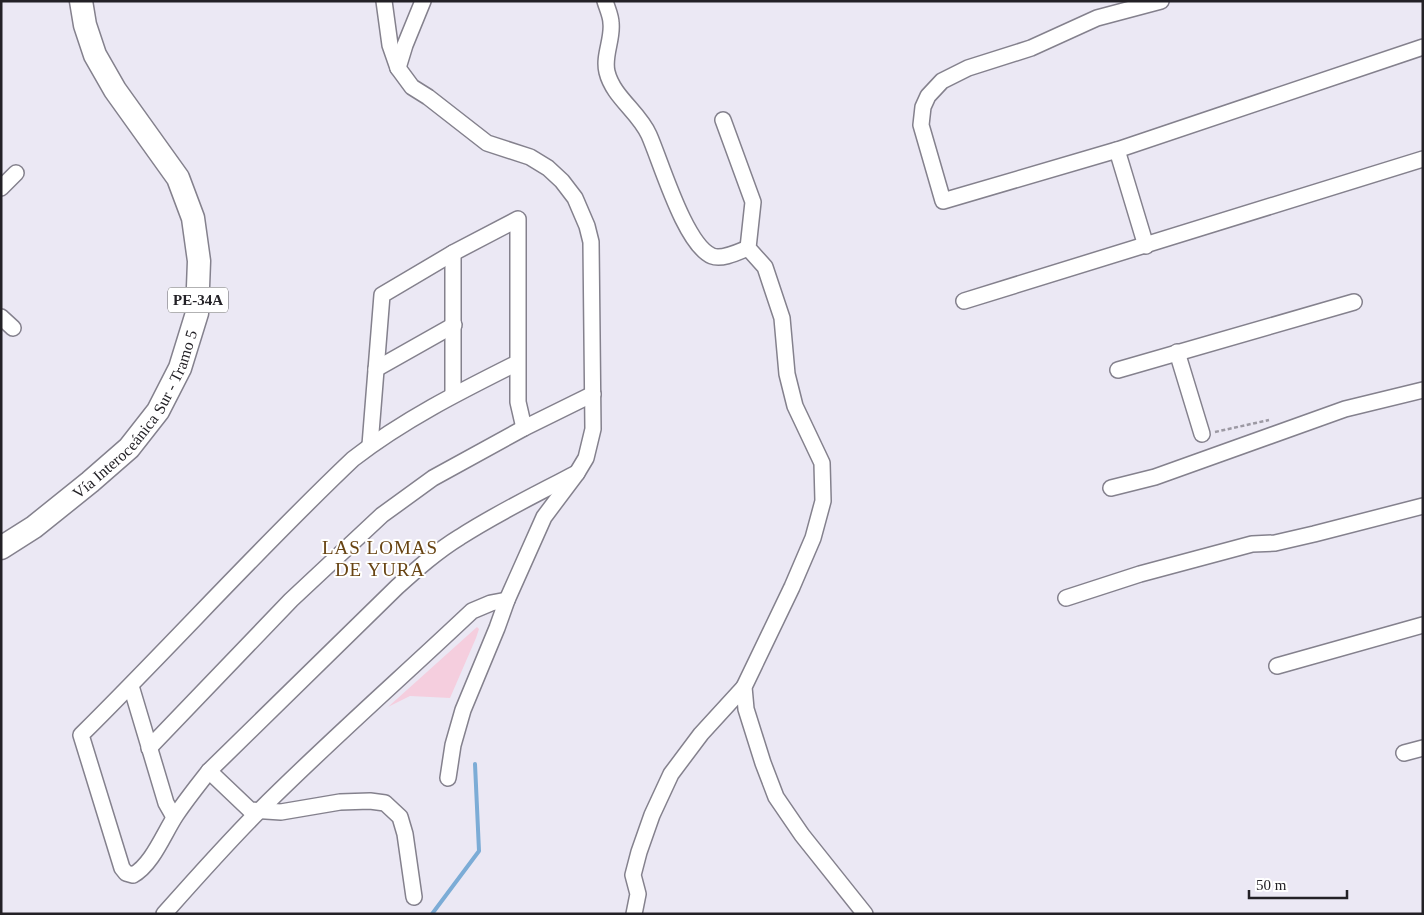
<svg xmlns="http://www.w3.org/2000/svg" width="1424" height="915" font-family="Georgia,serif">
<rect width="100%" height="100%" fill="#ebe8f4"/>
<path fill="#f5cede" d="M 477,627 L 479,629 L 476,638 L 450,698 L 410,696 L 388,707 Z"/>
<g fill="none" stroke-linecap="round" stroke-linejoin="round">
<path stroke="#7cacd6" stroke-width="4" d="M 432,914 L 479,851 L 475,764"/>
<g stroke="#84818d" stroke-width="18">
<g id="minor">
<path d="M 384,1 L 390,45 L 398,68 L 412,87 L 428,97 L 487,143 L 530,157 L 548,168 L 562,181 L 575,198 L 587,226 L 591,242 L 593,429 L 586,458 L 577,473 L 544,517 L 507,600 L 497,628 L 463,710 L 453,745 L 448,778"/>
<path d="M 605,1 C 607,8 611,16 611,23 C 613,39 603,56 607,72 C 613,97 639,112 649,135 C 661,162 685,245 712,256 C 722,260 738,252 748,248"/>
<path d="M 1161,1 L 1097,18 L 1031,48 L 968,68 L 942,81 L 928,96 L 923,107 L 921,125 L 943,201 L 1117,150 L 1423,47"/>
<path d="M 398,68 L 405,45 L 423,1"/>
<path d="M 723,120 L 753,202 L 748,248 L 765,267 L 782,318 L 787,374 L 795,406 L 822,463 L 823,501 L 813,538 L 792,587 L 744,687 L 746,709 L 763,763 L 776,797 L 802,835 L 865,914"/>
<path d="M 1117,150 L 1146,246"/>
<path d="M 1,188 L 16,173"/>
<path d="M 453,253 L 453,395"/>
<path d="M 964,301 L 1423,159"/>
<path d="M 1,317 L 13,328"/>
<path d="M 1177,352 L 1202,434"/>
<path d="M 517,363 C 461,391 403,420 353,459 C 259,548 173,644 81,735 L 122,868 L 126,873 L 133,875 C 152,865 164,833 176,815 C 186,800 198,785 209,771 L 397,587 C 417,569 437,551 460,537 C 497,513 538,493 577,473"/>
<path d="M 376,369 L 454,325"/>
<path d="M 1118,370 L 1354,302"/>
<path d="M 370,445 L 382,295 L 453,253 L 518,219 L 518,402 L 524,428"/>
<path d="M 1111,488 L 1155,477 L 1345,409 L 1423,390"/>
<path d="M 1066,598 L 1140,574 L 1252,544 L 1275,543 L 1314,534 L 1423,506"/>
<path d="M 1277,666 L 1423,625"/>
<path d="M 131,686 L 166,803 L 174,817"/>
<path d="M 149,748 L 291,600 L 382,515 L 433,478 L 524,428 L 593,394"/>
<path d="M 1404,753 L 1423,748"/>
<path d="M 209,771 L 250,810 L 281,812 L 340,802 L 370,801 L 385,803 L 400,817 L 405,834 L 414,897"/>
<path d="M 164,914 C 195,879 226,844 259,811 C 328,742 401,678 472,611 L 491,603 L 507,600"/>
<path d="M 634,914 L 638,894 L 633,875 L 639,852 L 652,815 L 671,774 L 701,734 L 744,687"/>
</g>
</g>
<g stroke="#84818d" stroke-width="25">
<g id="highway">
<path id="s1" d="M 1,548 L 34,527 L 90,482 L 129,448 L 158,411 L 180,368 L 197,313 L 199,261 L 193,218 L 178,178 L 115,90 L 95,55 L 85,25 L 81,1"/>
</g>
</g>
<path stroke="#9c99a3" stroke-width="2.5" stroke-dasharray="4 2.5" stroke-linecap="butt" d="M 1215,432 L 1269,420"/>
<use href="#minor" stroke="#fff" stroke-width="15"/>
<use href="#highway" stroke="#fff" stroke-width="22"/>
</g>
<g text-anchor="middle" stroke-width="4" stroke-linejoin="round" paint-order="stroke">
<rect fill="#fff" stroke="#656467" stroke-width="1" x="168" y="287.5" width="60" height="25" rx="4"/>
<g font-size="15" font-weight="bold" fill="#232126">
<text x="198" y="305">PE-34A</text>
</g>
<g font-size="16" fill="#232126" stroke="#fff">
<text dy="6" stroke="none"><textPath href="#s1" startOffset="194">Vía Interoceánica Sur - Tramo 5</textPath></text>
</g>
<g font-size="19" letter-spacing="1" fill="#684413" stroke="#fff">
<text x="380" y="554">LAS LOMAS<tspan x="380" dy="22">DE YURA</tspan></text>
</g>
</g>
<rect width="1424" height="915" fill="none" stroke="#232126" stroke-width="5"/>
<path d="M1249 890v8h98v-8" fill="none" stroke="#232126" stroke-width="2.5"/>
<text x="1256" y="890" font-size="15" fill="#232126" stroke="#ffffff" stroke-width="4" paint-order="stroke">50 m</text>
</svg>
